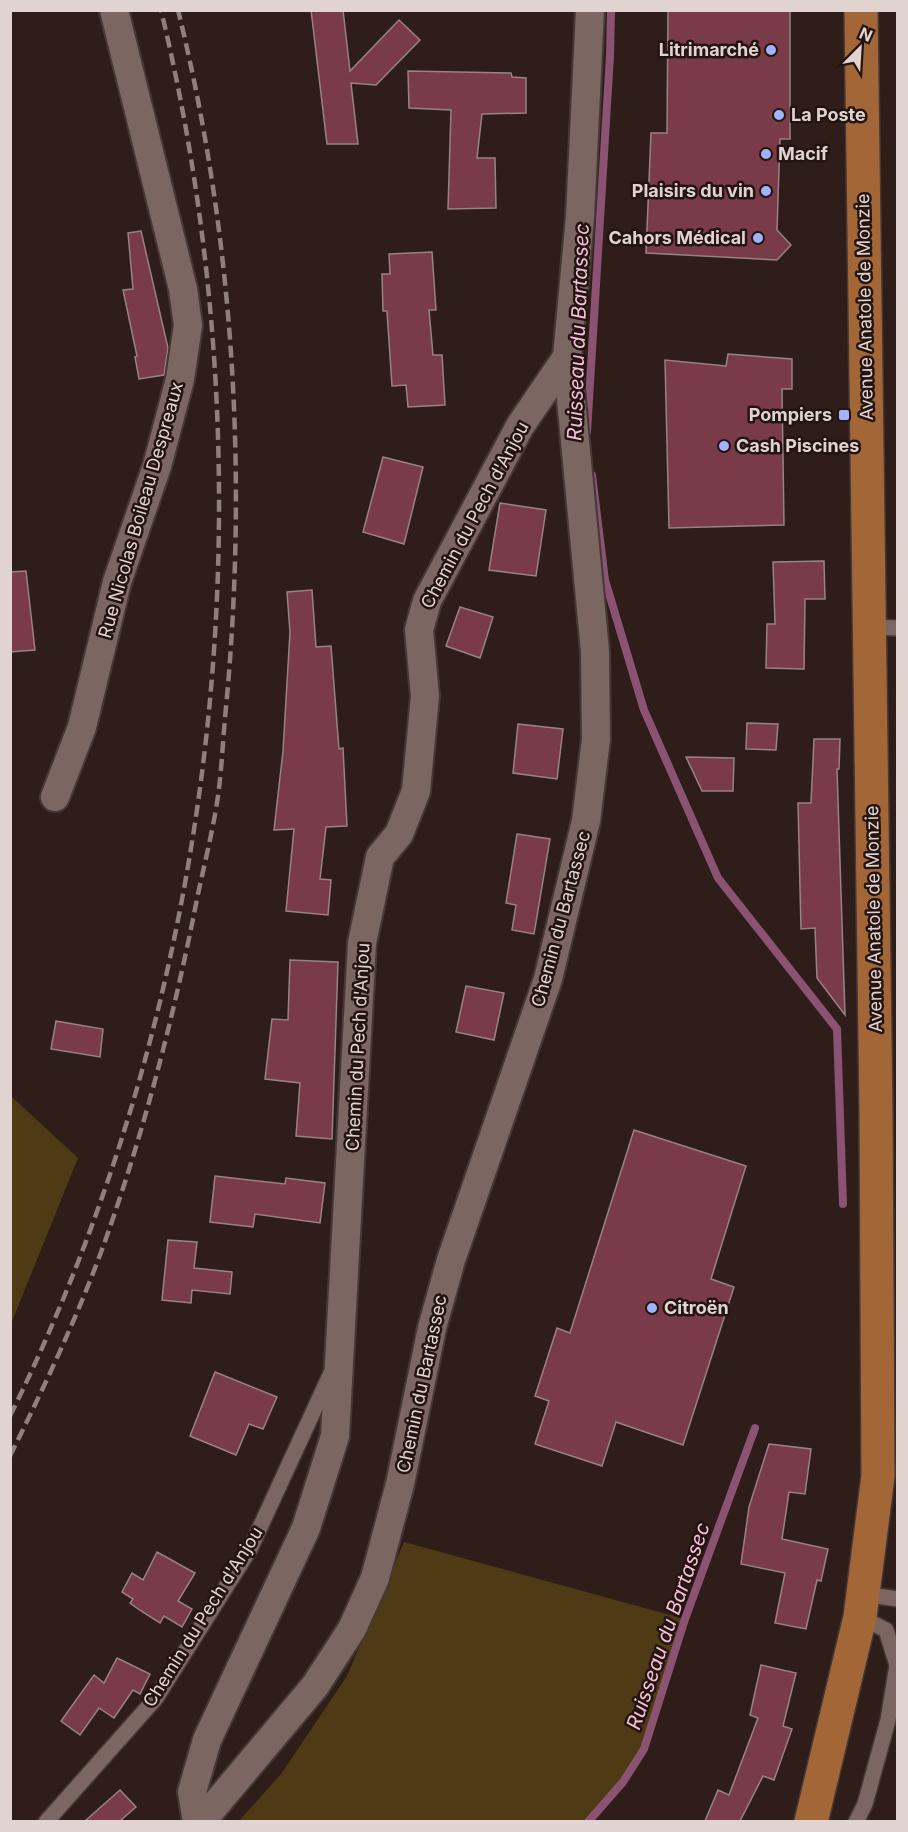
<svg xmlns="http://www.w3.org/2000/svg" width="908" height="1832" font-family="Inter,sans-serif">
<rect width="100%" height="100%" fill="#2e1d19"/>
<g fill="#4e3a14">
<path d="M 11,1096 L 78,1158 L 11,1324 Z"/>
<path d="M 404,1542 L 685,1619 L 644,1749 L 623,1782 L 588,1821 L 238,1822 L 281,1774 L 347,1676 Z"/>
</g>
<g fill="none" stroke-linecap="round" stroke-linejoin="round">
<g stroke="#8b5272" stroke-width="8">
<path d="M 587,432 L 610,56 L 611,10"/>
<path d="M 592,475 L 605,580 L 644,710 L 718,878 L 837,1029 L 843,1204"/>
<path d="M 588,1822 L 623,1782 L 644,1749 L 685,1619 L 755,1428"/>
</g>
</g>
<g fill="#793b47" stroke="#998285" stroke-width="1.5">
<path d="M 311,10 L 343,10 L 350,71 L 399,20 L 420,40 L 376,85 L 351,83 L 358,144 L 327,144 Z"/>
<path d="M 668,10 L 790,10 L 790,139 L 780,139 L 777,230 L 791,245 L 777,260 L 646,253 L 651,133 L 667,133 Z"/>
<path d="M 408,71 L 511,73 L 512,77 L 526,78 L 526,113 L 482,114 L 477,158 L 495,158 L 496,208 L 448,209 L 451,110 L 409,108 Z"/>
<path d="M 141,231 L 168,348 L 164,375 L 139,379 L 135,357 L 137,356 L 123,290 L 133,289 L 128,233 Z"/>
<path d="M 432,252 L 436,310 L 429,310 L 433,355 L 442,355 L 445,405 L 408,407 L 406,385 L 392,386 L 387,311 L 383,311 L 382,274 L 390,274 L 389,254 Z"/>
<path d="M 728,354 L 792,359 L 792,389 L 782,389 L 784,525 L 669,528 L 665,360 L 726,366 Z"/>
<path d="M 383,457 L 423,467 L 404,544 L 363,532 Z"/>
<path d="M 500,503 L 546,510 L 536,576 L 489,570 Z"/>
<path d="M 824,561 L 825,599 L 805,599 L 804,669 L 766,668 L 767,624 L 775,624 L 773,562 Z"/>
<path d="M 26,571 L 35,650 L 10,652 L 10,572 Z"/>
<path d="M 312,590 L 316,647 L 331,646 L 339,749 L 343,748 L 347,826 L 326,827 L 320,879 L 331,880 L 328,915 L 286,911 L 294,829 L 274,830 L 283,751 L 290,632 L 287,592 Z"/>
<path d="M 460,607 L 493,617 L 480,658 L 446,646 Z"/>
<path d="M 747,723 L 778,724 L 776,750 L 746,749 Z"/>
<path d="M 518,724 L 563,729 L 557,779 L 513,773 Z"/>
<path d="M 814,739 L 840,739 L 839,769 L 837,769 L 845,1015 L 817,978 L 815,928 L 801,929 L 798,803 L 811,803 Z"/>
<path d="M 686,757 L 734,758 L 733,791 L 702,791 Z"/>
<path d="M 517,834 L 550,839 L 534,934 L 512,930 L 516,905 L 506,903 Z"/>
<path d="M 290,960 L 338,962 L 332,1139 L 296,1136 L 300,1083 L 265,1079 L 272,1019 L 288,1020 Z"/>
<path d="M 466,986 L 504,993 L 494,1040 L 456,1032 Z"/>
<path d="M 56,1021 L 103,1029 L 100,1057 L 51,1049 Z"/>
<path d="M 634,1130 L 746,1166 L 711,1279 L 734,1287 L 683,1445 L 616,1422 L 602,1466 L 535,1444 L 549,1401 L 535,1396 L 557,1328 L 570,1333 Z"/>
<path d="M 215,1176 L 285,1184 L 286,1178 L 325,1183 L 320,1223 L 255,1214 L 253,1227 L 210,1222 Z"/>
<path d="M 168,1240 L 197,1242 L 194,1268 L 232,1272 L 230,1294 L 192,1290 L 191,1303 L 162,1300 Z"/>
<path d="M 215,1372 L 277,1397 L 263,1429 L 249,1424 L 236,1455 L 190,1436 Z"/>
<path d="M 769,1444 L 811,1449 L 805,1494 L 789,1492 L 782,1539 L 828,1549 L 821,1581 L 817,1580 L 806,1629 L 775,1623 L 785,1573 L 741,1564 L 749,1507 Z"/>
<path d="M 157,1552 L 195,1573 L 178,1601 L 192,1609 L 182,1627 L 164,1616 L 160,1623 L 141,1611 L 130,1603 L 133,1599 L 122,1592 L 132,1573 L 143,1580 Z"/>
<path d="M 117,1658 L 150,1674 L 140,1694 L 133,1690 L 114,1718 L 99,1708 L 80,1735 L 61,1721 L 94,1675 L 104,1683 Z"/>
<path d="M 761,1665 L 796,1673 L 783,1726 L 792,1729 L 774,1780 L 763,1776 L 740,1821 L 705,1821 L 718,1790 L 729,1795 L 758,1718 L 750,1715 Z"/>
<path d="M 120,1790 L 136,1807 L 120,1821 L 85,1821 Z"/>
</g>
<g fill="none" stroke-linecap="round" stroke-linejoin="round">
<g stroke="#463836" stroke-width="18">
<g id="service">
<path d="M 869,627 L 898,628"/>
<path d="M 863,1594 L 898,1599"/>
<path d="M 46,1822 L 156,1698 L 250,1549 L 332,1371"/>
<path d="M 856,1822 L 865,1804 L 888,1720 L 897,1665 L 886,1630 L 860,1617"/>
</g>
</g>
<g stroke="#463836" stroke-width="32">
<g id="minor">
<path d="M 55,797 L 82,727 L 117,582 L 157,466 L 180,379 L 188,325 L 183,289 L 114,10"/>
<path d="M 197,1822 L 192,1792 L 207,1740 L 306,1528 L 335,1436 L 362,943 L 380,857 L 399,834 L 416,791 L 425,696 L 419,630 L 427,601 L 520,426 L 567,357"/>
<path d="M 201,1822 L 315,1686 L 352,1629 L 375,1578 L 400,1484 L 432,1328 L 451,1260 L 548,979 L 586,821 L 596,739 L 595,651 L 567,357 L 580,217 L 590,10"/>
</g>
</g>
<g stroke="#463836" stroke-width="36">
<path id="primary" d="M 811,1822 L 860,1617 L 878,1476 L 876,1113 L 861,10"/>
</g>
<use href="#service" stroke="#7b6661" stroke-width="15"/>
<use href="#minor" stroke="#7b6661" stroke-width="28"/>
<use href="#primary" stroke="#a36737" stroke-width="33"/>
<g stroke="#8e807c" stroke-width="4.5" stroke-dasharray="12 6" stroke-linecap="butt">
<path d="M 10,1416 C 223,986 273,476 161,10"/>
<path d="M 10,1456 C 44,1387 78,1316 104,1244 C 144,1132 174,1016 197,899 C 204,865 213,831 218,796 C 222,767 223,737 226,707 C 248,476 234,237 178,10"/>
</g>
</g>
<g fill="#a2b2fd" stroke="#241410" stroke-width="2">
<circle cx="771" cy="50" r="6"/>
<circle cx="779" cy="115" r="6"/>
<circle cx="766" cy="154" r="6"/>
<circle cx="766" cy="191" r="6"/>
<circle cx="758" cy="238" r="6"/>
<rect x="838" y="409" width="12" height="12" rx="3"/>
<circle cx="724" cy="446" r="6"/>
<circle cx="652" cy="1308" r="6"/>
</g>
<g text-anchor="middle" stroke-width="5" stroke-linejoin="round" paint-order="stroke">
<g font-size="18" font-weight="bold" fill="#e0d3d0" stroke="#241410" text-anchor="end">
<text x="759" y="56">Litrimarché</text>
<text x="791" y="121" text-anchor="start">La Poste</text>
<text x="778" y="160" text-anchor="start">Macif</text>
<text x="754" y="197">Plaisirs du vin</text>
<text x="746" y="244">Cahors Médical</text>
<text x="832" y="421">Pompiers</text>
<text x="736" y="452" text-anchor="start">Cash Piscines</text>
<text x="664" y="1314" text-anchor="start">Citroën</text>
</g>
<g font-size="18" fill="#e0d3d0" stroke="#241410">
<text transform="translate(865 307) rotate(-91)" y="6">Avenue Anatole de Monzie</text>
<text transform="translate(141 510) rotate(-74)" y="6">Rue Nicolas Boileau Despreaux</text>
<text transform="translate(475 515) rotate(-62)" y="6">Chemin du Pech d'Anjou</text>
<text transform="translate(561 919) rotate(-75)" y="6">Chemin du Bartassec</text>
<text transform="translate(874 919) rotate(-91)" y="6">Avenue Anatole de Monzie</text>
<text transform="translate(358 1047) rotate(-87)" y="6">Chemin du Pech d'Anjou</text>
<text transform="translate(422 1384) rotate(-78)" y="6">Chemin du Bartassec</text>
<text transform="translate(203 1617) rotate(-58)" y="6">Chemin du Pech d'Anjou</text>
</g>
<g font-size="20" font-style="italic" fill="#f5c0dc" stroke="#241410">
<text transform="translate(578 332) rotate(-88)" y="7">Ruisseau du Bartassec</text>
<text transform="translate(668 1626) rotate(-71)" y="7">Ruisseau du Bartassec</text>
</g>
</g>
<rect width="908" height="1832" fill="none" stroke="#e0d3d0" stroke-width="24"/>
<g transform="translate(860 48) rotate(24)" stroke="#241410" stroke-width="4.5" paint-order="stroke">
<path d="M0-4.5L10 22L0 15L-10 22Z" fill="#e0d3d0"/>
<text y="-9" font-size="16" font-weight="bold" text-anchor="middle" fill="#e0d3d0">N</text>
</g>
</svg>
